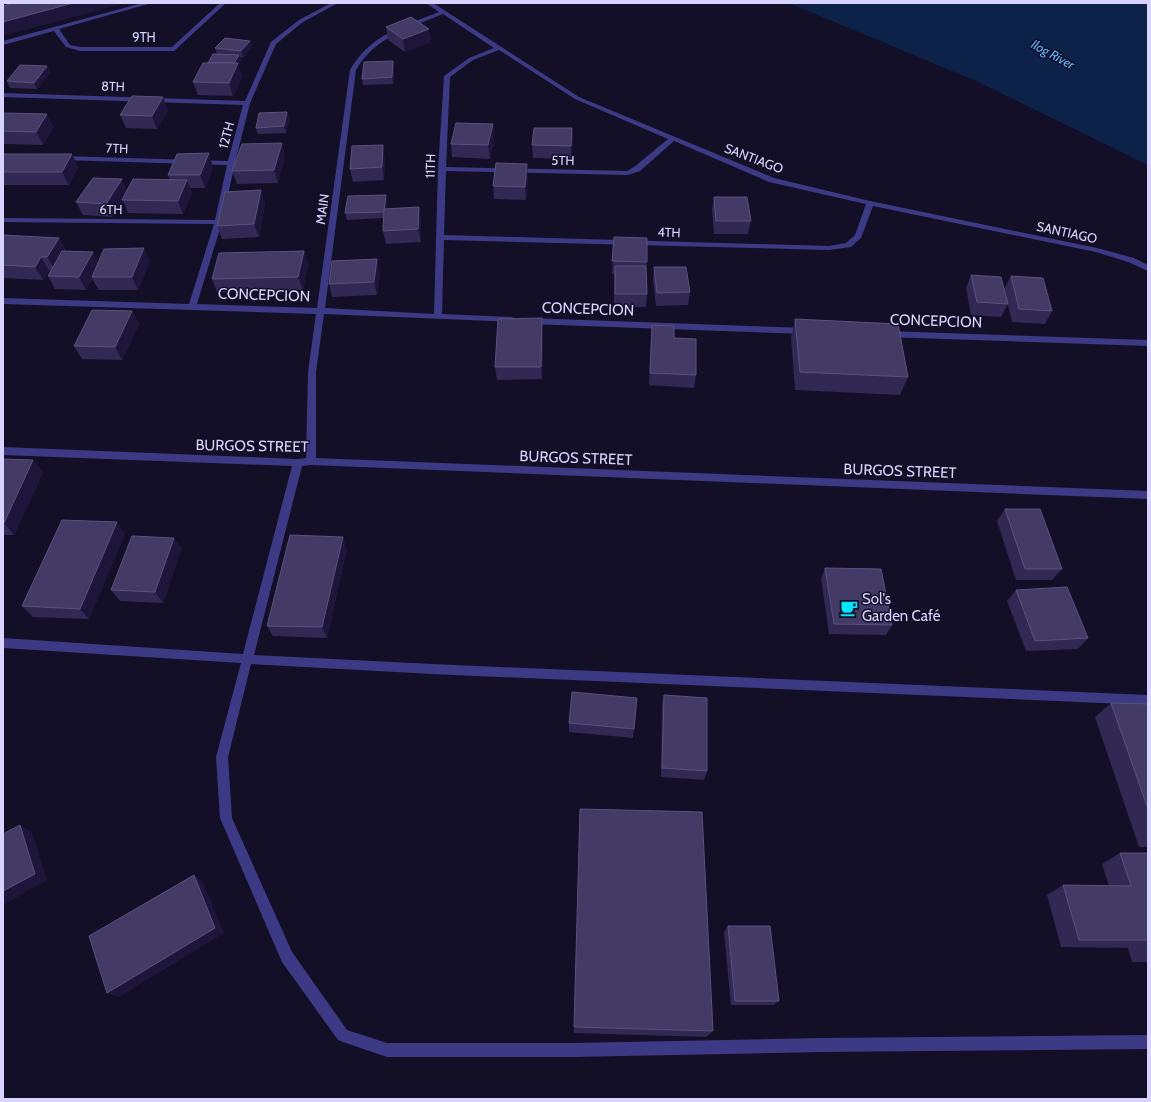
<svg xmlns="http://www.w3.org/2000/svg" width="1151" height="1102" font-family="Cabin,sans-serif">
<rect width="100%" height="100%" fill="#130f26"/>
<path fill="#0c2248" d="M 789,3 L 1148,3 L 1148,165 L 976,81 Z"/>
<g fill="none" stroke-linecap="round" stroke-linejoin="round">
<g fill="#3d3a85" fill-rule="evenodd">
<path d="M 142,3 L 152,3 L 59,29 L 70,45 L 80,47 L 172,47 L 220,3 L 226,3 L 174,51 L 80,51 L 66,47 L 54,31 L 3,45 L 3,41 Z"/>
<path d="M 331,3 L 338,3 L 303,22 L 276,44 L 250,103 L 235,163 L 222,222 L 197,304 L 317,308 L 350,70 C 371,34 402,27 439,12 L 426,3 L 433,3 L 579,97 L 774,178 L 870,201 L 1097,248 L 1134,258 L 1148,265 L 1148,271 L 1128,262 L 1096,252 L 873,206 L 861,238 L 851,247 L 829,250 L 444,240 L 442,314 L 511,317 L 514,318 L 515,320 L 514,322 L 324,314 L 316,372 L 316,458 L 1148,491 L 1148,499 L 311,465 L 302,466 L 254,655 L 432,664 L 1148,695 L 1148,705 L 432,674 L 251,664 L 228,757 L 232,818 L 292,952 L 347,1030 L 387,1043 L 573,1043 L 820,1038 L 1148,1035 L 1148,1049 L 820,1052 L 573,1057 L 387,1057 L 343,1042 L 338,1040 L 282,962 L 220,818 L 216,757 L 241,663 L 3,648 L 3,638 L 243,654 L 292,466 L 3,455 L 3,447 L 298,459 L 306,458 L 308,372 L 316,314 L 3,304 L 3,298 L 189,304 L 214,224 L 3,222 L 3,218 L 215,220 L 227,165 L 61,160 L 57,158 L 61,156 L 228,161 L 243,105 L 3,97 L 3,93 L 245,101 L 271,42 L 299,20 ZM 443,14 L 494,48 L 469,58 L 444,76 L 438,169 L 434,314 L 325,308 L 356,70 C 375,37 409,28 443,14 ZM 499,50 L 575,99 L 668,139 L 634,167 L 627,171 L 446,167 L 450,77 L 473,60 ZM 674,141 L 769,182 L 866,204 L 855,235 L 846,243 L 829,246 L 444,235 L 446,171 L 628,175 L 640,171 Z"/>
<path d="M 529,318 L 806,328 L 810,331 L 806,334 L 529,324 L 525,321 Z"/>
<path d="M 886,331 L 1148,340 L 1148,346 L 886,337 L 882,334 Z"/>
</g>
</g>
<g fill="#312854">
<path d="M 386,27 L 431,42 L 405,52 L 388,40 Z"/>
<path d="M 252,47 L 243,58 L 240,57 L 241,61 L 238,66 L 242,76 L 233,96 L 198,95 L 193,82 L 208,63 L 217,54 L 215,48 Z"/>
<path d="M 393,61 L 394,68 L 393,84 L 363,85 L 362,79 Z"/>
<path d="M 47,66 L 50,73 L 37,89 L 10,88 L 7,81 Z"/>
<path d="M 168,110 L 157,129 L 126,128 L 120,115 Z"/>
<path d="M 287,112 L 289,119 L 286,133 L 258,134 L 256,128 Z"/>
<path d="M 3,113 L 54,127 L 43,145 L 3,144 Z"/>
<path d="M 493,124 L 494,138 L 490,159 L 452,157 L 451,144 Z"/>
<path d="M 572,128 L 573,141 L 571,159 L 533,158 L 532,145 Z"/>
<path d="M 3,155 L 78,167 L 69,185 L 3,185 Z"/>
<path d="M 285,156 L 278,183 L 237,184 L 232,171 Z"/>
<path d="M 385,158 L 384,180 L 353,182 L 350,169 Z"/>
<path d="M 213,167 L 205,188 L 190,188 L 192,193 L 183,214 L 128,213 L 123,201 L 112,217 L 83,215 L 76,202 L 127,191 L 170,180 L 168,175 Z"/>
<path d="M 528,177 L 526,200 L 494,199 L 493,186 Z"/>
<path d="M 386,195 L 387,201 L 386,209 L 421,220 L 421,242 L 386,244 L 383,231 L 383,218 L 347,220 L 345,213 Z"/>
<path d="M 714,197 L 751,221 L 748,234 L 714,234 L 712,210 Z"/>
<path d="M 265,203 L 259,237 L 222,239 L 217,226 Z"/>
<path d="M 3,235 L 59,238 L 66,251 L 93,252 L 98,262 L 150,261 L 138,290 L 99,290 L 92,279 L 86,290 L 55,289 L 48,276 L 51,270 L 49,270 L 43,280 L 3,278 Z"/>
<path d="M 614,237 L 647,262 L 646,267 L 647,294 L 646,307 L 614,307 L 614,274 L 612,274 Z"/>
<path d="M 304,251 L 308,264 L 303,290 L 217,292 L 212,279 Z"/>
<path d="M 654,267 L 690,292 L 688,305 L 656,306 L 653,280 Z"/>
<path d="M 380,273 L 377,295 L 332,297 L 329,284 Z"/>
<path d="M 971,275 L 1008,304 L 1001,317 L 971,315 L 966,288 Z"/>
<path d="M 1011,276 L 1052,311 L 1045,324 L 1012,322 L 1004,289 Z"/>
<path d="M 132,311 L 139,324 L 122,360 L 82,359 L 74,346 Z"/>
<path d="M 795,319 L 908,377 L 900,395 L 795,390 L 791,338 Z"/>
<path d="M 652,325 L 674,338 L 696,375 L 694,388 L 649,385 L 651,338 Z"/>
<path d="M 543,331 L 542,379 L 497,380 L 495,367 Z"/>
<path d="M 3,459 L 33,460 L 43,472 L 14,535 L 3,535 Z"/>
<path d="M 1005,509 L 1062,569 L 1052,580 L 1016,580 L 997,521 Z"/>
<path d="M 125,533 L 89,619 L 33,617 L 22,606 Z"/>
<path d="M 174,538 L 181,549 L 163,603 L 120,601 L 111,590 Z"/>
<path d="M 347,548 L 327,638 L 273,636 L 267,626 Z"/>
<path d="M 825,568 L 892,625 L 886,635 L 829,634 L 821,579 Z"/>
<path d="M 1016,590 L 1088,638 L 1078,649 L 1026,651 L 1007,601 Z"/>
<path d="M 664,695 L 707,771 L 704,780 L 661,777 L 662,705 Z"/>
<path d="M 1111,703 L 1148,704 L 1148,847 L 1139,847 L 1095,717 Z"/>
<path d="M 569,723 L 634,729 L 633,738 L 569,732 Z"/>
<path d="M 1120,853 L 1148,853 L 1148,962 L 1132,962 L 1128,948 L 1061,947 L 1047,895 L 1063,885 L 1109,886 L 1102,864 Z"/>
<path d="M 728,926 L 779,1001 L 774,1005 L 731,1005 L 724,932 Z"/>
<path d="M 574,1027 L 713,1031 L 706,1037 L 574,1033 Z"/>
</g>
<g fill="#1d163a">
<path d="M 73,3 L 126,3 L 3,36 L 3,22 Z"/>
<path d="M 429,29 L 431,42 L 405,52 L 403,39 Z"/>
<path d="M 250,41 L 252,47 L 243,58 L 241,51 Z"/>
<path d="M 239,55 L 241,61 L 238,66 L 242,76 L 233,96 L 229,83 L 234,64 Z"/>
<path d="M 393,61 L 394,68 L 393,84 L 392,77 Z"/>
<path d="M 47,66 L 50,73 L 37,89 L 34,83 Z"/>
<path d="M 163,97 L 168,110 L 157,129 L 152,116 Z"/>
<path d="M 287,112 L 289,119 L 286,133 L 284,126 Z"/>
<path d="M 47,114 L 54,127 L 43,145 L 36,132 Z"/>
<path d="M 493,124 L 494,138 L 490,159 L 488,145 Z"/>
<path d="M 572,128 L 573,141 L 571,159 L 571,146 Z"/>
<path d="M 282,143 L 285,156 L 278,183 L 274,170 Z"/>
<path d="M 383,145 L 385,158 L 384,180 L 382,167 Z"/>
<path d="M 209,153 L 213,167 L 205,188 L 200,175 Z"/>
<path d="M 72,154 L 78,167 L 69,185 L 62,172 Z"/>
<path d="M 527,164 L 528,177 L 526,200 L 525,187 Z"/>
<path d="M 122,179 L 128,193 L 112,217 L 106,204 Z"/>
<path d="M 187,180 L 192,193 L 183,214 L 178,201 Z"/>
<path d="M 261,190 L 265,203 L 259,237 L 254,224 Z"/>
<path d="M 386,195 L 387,201 L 385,218 L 384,212 Z"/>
<path d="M 419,207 L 421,220 L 421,242 L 418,229 Z"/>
<path d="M 59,238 L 66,251 L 55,270 L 47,257 Z"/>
<path d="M 144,248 L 150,261 L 138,290 L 132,277 Z"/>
<path d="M 304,251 L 308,264 L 303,290 L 298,277 Z"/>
<path d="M 93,252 L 100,265 L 92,277 L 92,279 L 86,290 L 79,277 Z"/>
<path d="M 41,257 L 49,270 L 43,280 L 35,267 Z"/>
<path d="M 377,259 L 380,273 L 377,295 L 374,282 Z"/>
<path d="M 132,311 L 139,324 L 122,360 L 115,347 Z"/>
<path d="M 542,318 L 543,331 L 542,379 L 541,367 Z"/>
<path d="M 33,460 L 43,472 L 14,535 L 4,523 Z"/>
<path d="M 117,522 L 125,533 L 89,619 L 80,609 Z"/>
<path d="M 343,537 L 347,548 L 327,638 L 322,627 Z"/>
<path d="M 174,538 L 181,549 L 163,603 L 155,592 Z"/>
<path d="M 20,825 L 32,832 L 47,880 L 3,905 L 3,891 Z"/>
<path d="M 194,875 L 203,882 L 224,933 L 119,997 L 107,993 Z"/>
</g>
<g fill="#433a66" stroke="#5a527e">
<path d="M 13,3 L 73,3 L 3,22 L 3,6 Z"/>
<path d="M 411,17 L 429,29 L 403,39 L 386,27 Z"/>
<path d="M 225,38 L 250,41 L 241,51 L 215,48 Z"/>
<path d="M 213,54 L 239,55 L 234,63 L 208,63 Z"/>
<path d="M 393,61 L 392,77 L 362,79 L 364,62 Z"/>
<path d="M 203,63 L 238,63 L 229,83 L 193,82 Z"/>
<path d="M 20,65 L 47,66 L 34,83 L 7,81 Z"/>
<path d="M 132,96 L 163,97 L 152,116 L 120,115 Z"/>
<path d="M 287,112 L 284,126 L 256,128 L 259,113 Z"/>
<path d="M 3,113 L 47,114 L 36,132 L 3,131 Z"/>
<path d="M 456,123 L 493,124 L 488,145 L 451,144 Z"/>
<path d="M 534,128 L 572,128 L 571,146 L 532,145 Z"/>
<path d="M 282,143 L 274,170 L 232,171 L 242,144 Z"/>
<path d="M 383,145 L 382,167 L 350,169 L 352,146 Z"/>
<path d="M 209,153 L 200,175 L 168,175 L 177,154 Z"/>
<path d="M 4,154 L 72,154 L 62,172 L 3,172 L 3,155 Z"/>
<path d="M 496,163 L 527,164 L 525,187 L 493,186 Z"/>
<path d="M 93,178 L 122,179 L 106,204 L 76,202 Z"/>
<path d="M 133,179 L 187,180 L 178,201 L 122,200 Z"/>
<path d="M 261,190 L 254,224 L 217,226 L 225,192 Z"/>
<path d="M 386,195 L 384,212 L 345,213 L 348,196 Z"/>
<path d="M 714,197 L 747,197 L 751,221 L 716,221 Z"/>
<path d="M 419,207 L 418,229 L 383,231 L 384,209 Z"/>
<path d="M 3,235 L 59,238 L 47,257 L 41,257 L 35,267 L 3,265 Z"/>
<path d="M 614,237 L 647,238 L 647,262 L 612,261 Z"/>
<path d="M 144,248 L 132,277 L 92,277 L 104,249 Z"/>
<path d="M 62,251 L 93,252 L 79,277 L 48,276 Z"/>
<path d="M 304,251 L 298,277 L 212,279 L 219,253 Z"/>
<path d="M 377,259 L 374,282 L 329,284 L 332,261 Z"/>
<path d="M 615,266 L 646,266 L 647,294 L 615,294 Z"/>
<path d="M 654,267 L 686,267 L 690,292 L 657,293 Z"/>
<path d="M 971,275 L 1001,277 L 1008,304 L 977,302 Z"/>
<path d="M 1011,276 L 1043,278 L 1052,311 L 1019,309 Z"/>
<path d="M 92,310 L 132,311 L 115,347 L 74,346 Z"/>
<path d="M 542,318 L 541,367 L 495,367 L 498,319 Z"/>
<path d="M 795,319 L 898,324 L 908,377 L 800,372 Z"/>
<path d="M 652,325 L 674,326 L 674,338 L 696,339 L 696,375 L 650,373 Z"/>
<path d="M 3,459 L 33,460 L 4,523 L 3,523 Z"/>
<path d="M 1005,509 L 1040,509 L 1062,569 L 1025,569 Z"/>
<path d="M 62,520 L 117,522 L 80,609 L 22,606 Z"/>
<path d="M 290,535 L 343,537 L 322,627 L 267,626 Z"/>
<path d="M 132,536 L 174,538 L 155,592 L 111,590 Z"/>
<path d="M 825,568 L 881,569 L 892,625 L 834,624 Z"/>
<path d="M 1067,587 L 1088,638 L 1035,641 L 1016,590 Z"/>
<path d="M 572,692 L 637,698 L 634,729 L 569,723 Z"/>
<path d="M 664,695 L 707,698 L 707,771 L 662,768 Z"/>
<path d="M 1111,703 L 1148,704 L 1148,809 Z"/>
<path d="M 580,809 L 702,812 L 713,1031 L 574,1027 Z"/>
<path d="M 20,825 L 35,874 L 3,891 L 3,834 Z"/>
<path d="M 1120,853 L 1148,853 L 1148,942 L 1147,940 L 1079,940 L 1063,885 L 1131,886 Z"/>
<path d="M 194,875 L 215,928 L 107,993 L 89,936 Z"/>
<path d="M 728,926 L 770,926 L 779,1001 L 735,1001 Z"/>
</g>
<defs>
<g id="cafe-bare" transform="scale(1.38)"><path d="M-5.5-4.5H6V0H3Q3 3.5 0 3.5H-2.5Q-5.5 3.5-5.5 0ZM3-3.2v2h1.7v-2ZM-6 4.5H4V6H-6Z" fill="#00e5ff" stroke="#130f26" stroke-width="2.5" paint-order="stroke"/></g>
</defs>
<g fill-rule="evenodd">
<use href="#cafe-bare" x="849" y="608"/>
</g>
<g text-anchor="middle" stroke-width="3" stroke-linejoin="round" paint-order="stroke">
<g font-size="13" fill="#d9d4ff" stroke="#130f26">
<text x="144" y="42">9TH</text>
<text transform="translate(113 86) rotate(2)" y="5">8TH</text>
<text transform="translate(226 135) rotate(-75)" y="5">12TH</text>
<text transform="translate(117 148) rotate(2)" y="5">7TH</text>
<text transform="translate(754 158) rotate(21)" y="5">SANTIAGO</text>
<text transform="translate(563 160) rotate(1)" y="5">5TH</text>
<text transform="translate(430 166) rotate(-88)" y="5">11TH</text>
<text transform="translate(111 209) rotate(1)" y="5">6TH</text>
<text transform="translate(322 209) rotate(-82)" y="5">MAIN</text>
<text transform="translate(669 232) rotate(2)" y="5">4TH</text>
<text transform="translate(1067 232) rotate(12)" y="5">SANTIAGO</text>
</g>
<g font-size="13" font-style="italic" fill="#62b6ff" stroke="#130f26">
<text transform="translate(1053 54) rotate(29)" y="5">Ilog River</text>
</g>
<g font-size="15" fill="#d9d4ff" stroke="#130f26">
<text transform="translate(264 295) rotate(2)" y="5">CONCEPCION</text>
<text transform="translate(588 309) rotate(2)" y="5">CONCEPCION</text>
<text transform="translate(936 321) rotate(2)" y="5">CONCEPCION</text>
<text transform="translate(252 446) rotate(1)" y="5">BURGOS STREET</text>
<text transform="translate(576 458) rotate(2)" y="5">BURGOS STREET</text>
<text transform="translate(900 471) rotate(2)" y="5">BURGOS STREET</text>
</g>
<g font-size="15" fill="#d9d4ff" stroke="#130f26" text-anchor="start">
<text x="862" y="604">Sol's<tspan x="862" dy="17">Garden Café</tspan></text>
</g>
</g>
<rect width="1151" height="1102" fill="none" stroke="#d9d4ff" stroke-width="8"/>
</svg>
